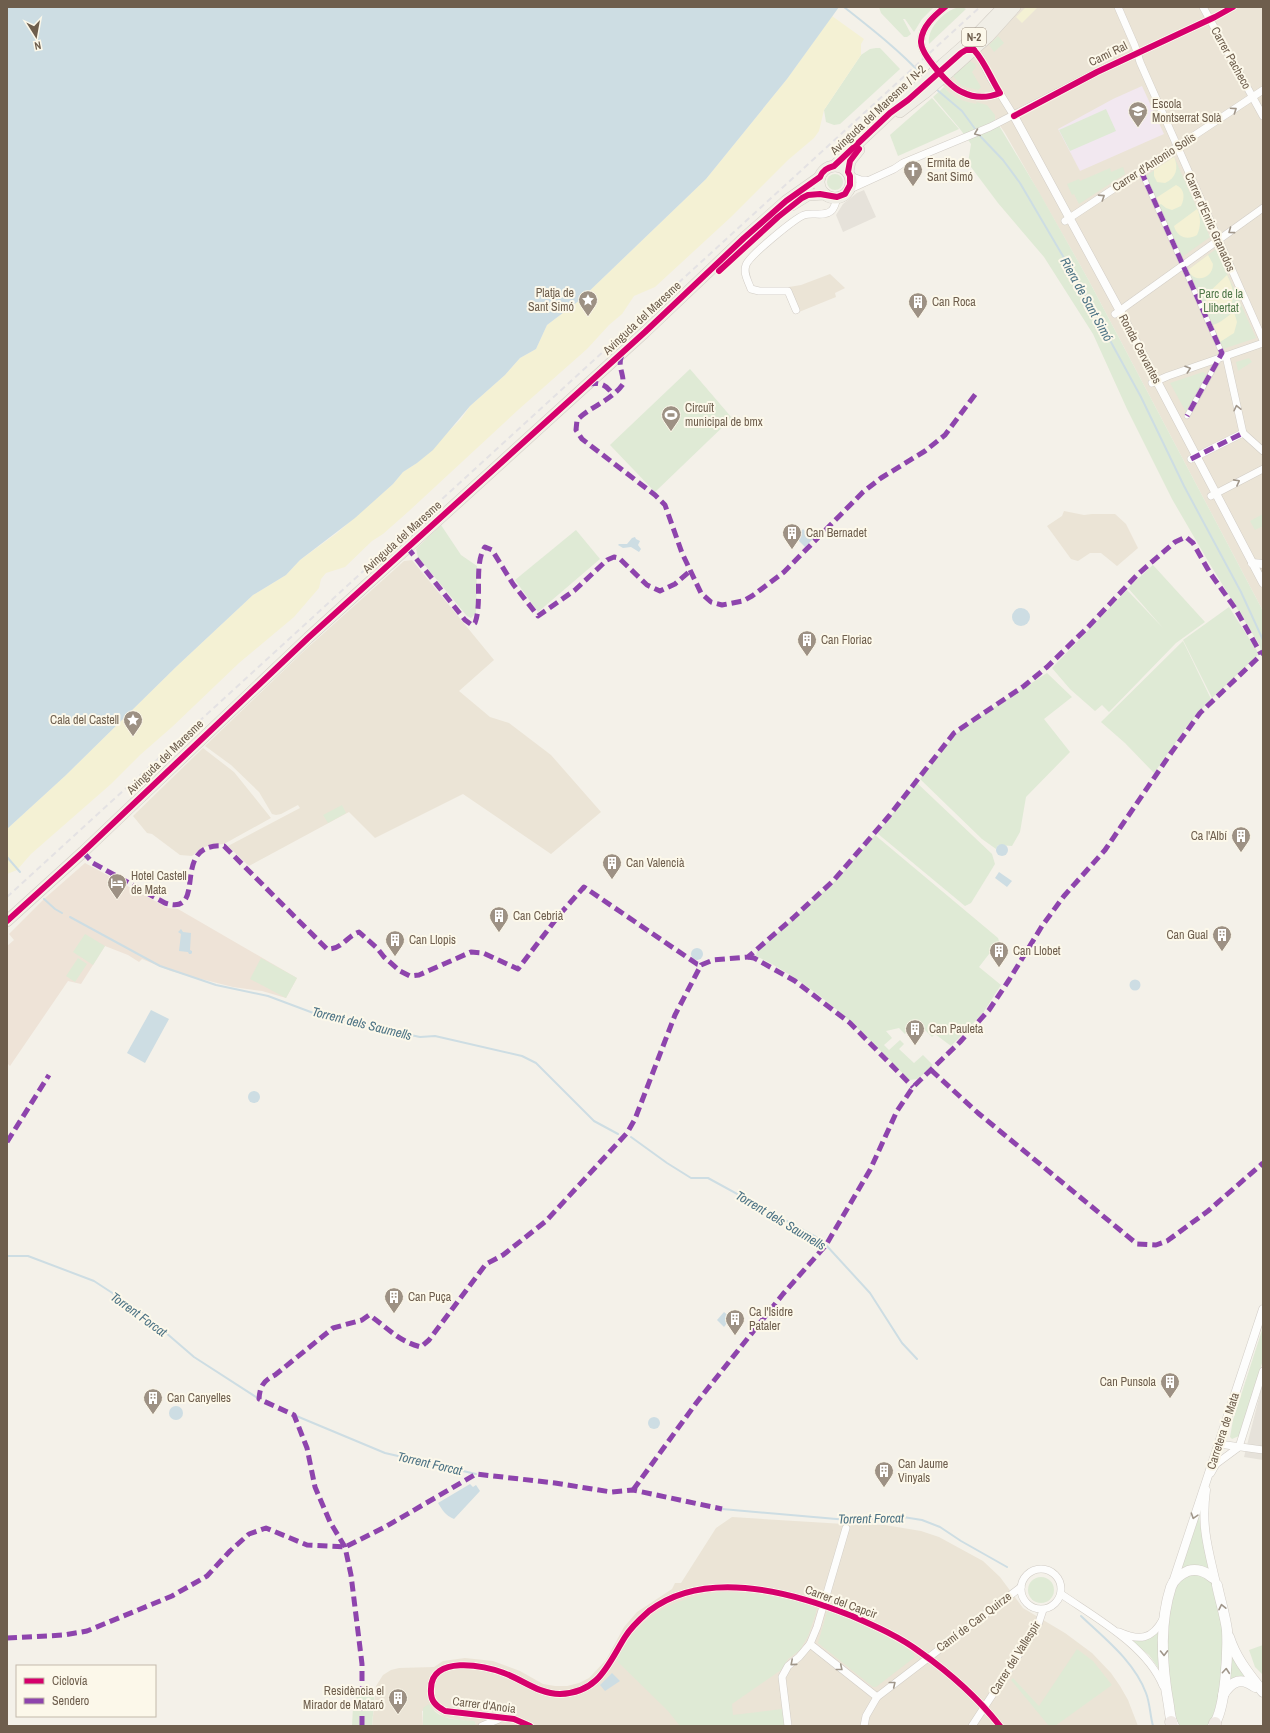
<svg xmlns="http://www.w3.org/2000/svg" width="1270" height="1733" font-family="'Archivo Narrow',sans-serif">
<rect width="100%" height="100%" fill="#f4f1e9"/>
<g fill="#ebe4d6">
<path d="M 996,7 L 1263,7 L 1263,611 L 1088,279 L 1005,133 L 987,107 L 962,101 L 950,95 L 931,69 L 974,31 Z"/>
<path d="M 830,274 L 845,288 L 835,293 L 836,297 L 799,312 L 796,311 L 783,288 L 801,285 Z"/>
<path d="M 1064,511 L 1084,515 L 1092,514 L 1115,514 L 1126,524 L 1138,548 L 1117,566 L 1101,553 L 1090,553 L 1078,561 L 1071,559 L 1047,526 L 1062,516 Z"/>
<path d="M 412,560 L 494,660 L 459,691 L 490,717 L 509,723 L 551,755 L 601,812 L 551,854 L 463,794 L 375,838 L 349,812 L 249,866 L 228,846 L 300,808 L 298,805 L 281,814 L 276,815 L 272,814 L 259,792 L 231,765 L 205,746 L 305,650 L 404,561 Z"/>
<path d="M 203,748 L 234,772 L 271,818 L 224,844 L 211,845 L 202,848 L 192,856 L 180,855 L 152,834 L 147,833 L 133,816 Z"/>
<path d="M 732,1517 L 844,1524 L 885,1525 L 921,1531 L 939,1537 L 983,1561 L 1000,1577 L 1023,1608 L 1065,1633 L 1092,1653 L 1111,1673 L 1120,1686 L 1128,1700 L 1138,1726 L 474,1726 L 476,1723 L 444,1717 L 431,1708 L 422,1711 L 423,1726 L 372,1726 L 376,1686 L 383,1675 L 391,1670 L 399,1668 L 434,1667 L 443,1661 L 465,1658 L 493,1661 L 520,1671 L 543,1684 L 555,1686 L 567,1686 L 579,1683 L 589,1678 L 606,1660 L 624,1627 L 637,1612 L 672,1589 L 675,1583 L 681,1583 L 716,1528 Z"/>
</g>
<path fill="#eee3d7" d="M 85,863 L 168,908 L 178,909 L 297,978 L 286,998 L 262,991 L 233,987 L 193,977 L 171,971 L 142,959 L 139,962 L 128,955 L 105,946 L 81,984 L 68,981 L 10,1066 L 7,1063 L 7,946 L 14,940 L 9,934 L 44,899 Z"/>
<g fill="#e6e2da">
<path d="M 864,190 L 876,217 L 843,232 L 836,215 L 843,204 L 857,193 Z"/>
<path d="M 1263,1382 L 1263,1460 L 1244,1457 Z"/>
</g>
<path fill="#f2e8f0" d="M 1142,86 L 1164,134 L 1080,171 L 1058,129 L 1113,99 Z"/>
<g fill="#dfead5">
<path d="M 879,7 L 934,7 L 922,19 L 914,32 L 905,19 L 903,19 L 911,34 L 907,37 L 904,37 L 881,13 Z"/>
<path d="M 962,7 L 966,9 L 929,44 C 926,28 947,7 962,7 Z"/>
<path d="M 998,36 L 1004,43 L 994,52 L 989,45 Z"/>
<path d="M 876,48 L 880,48 L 900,69 L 840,124 L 834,125 L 826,122 L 824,110 L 861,55 L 870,49 Z"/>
<path d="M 970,61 L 975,64 L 976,67 L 972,72 L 981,87 L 978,90 L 962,86 L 953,76 Z"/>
<path d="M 944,87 C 953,99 963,101 977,104 L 976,102 L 987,105 L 995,115 L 995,119 L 1039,192 L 1088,279 L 1263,611 L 1263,668 L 1260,646 L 1208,561 L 1172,499 L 1127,409 L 1093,334 L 1044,257 L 998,203 L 968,163 L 971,144 L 960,129 L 933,97 Z"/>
<path d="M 932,98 L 959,129 L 898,156 L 890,135 Z"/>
<path d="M 1106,109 L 1116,131 L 1070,151 L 1059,130 Z"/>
<path d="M 1174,157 L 1210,237 L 1182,257 L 1146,176 Z"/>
<path d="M 1123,167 L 1125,174 L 1079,204 L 1074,194 L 1072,195 L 1067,184 L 1079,179 L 1080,181 L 1110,168 L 1111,172 Z"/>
<circle cx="835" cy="182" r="8"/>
<path d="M 1216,249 L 1256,338 L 1223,349 L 1188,270 Z"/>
<path d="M 1249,358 L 1252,362 L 1238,371 L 1236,362 Z"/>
<path d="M 690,369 L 732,418 L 655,492 L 610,445 Z"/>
<path d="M 1203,372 L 1207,375 L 1187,411 L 1186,412 L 1170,383 Z"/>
<path d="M 1263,514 L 1263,526 L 1255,530 L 1250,521 Z"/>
<path d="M 441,525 L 461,555 L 477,566 L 476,613 L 471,618 L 467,616 L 418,557 L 416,549 Z"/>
<path d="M 576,530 L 600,559 L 538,612 L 515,580 Z"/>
<path d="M 1153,565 L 1205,622 L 1176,643 L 1109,712 L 1102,705 L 1095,711 L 1070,689 L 1052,668 L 1127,590 L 1163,628 L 1128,588 Z"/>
<path d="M 1229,607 L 1259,654 L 1212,698 L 1183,640 Z"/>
<path d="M 1183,641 L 1211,699 L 1188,725 L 1154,773 L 1125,743 L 1101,722 Z"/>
<path d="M 1047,673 L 1072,697 L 1044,719 L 1070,752 L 1026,797 L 1020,832 L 1012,846 L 998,845 L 996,849 L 982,839 L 920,779 L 953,737 L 960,731 L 959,730 Z"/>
<path d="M 917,783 L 992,854 L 995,864 L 971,903 L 965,906 L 877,833 Z"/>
<path d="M 342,805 L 346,813 L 328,823 L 323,815 Z"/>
<path d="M 875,835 L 998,938 L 999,941 L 979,967 L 1001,985 L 983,1013 L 951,1046 L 935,1034 L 932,1037 L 922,1027 L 918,1033 L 917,1028 L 908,1030 L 905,1034 L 899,1028 L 886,1031 L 892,1038 L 884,1045 L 889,1050 L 900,1040 L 904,1044 L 899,1049 L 914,1063 L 923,1055 L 933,1065 L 918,1079 L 909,1080 C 863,1032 817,985 756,956 L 757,951 L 835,881 Z"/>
<path d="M 85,934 L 105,946 L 93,965 L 73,952 Z"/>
<path d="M 78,958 L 87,964 L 75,982 L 66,976 Z"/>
<path d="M 261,958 L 297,978 L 286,998 L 250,979 Z"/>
<path d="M 1263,1327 L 1263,1360 L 1239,1436 L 1232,1439 L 1230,1437 L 1233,1420 Z"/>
<path d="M 1199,1512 L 1200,1524 L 1209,1569 L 1193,1565 L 1181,1568 Z"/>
<path d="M 1191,1574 C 1201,1575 1208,1578 1214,1586 C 1226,1633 1228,1680 1209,1726 L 1179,1726 C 1165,1705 1162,1602 1178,1582 C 1181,1579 1187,1576 1191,1574 Z"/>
<circle cx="1041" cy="1590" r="13"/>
<path d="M 724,1592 C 753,1593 788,1596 816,1608 L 816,1613 L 808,1636 L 800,1650 L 788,1659 L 781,1670 L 732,1704 L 733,1715 L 782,1709 L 785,1726 L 680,1726 L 668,1711 L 617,1661 C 619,1657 620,1651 623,1647 C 645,1611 684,1595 724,1592 Z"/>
<path d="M 827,1612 L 833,1612 C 847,1618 912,1645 915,1657 L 876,1687 L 873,1687 L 818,1643 Z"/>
<path d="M 1159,1632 L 1159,1669 L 1149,1655 L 1131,1641 L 1144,1640 Z"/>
<path d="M 1263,1645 L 1263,1675 L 1255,1667 L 1249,1650 Z"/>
<path d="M 1077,1649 L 1093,1661 L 1112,1685 L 1055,1726 L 1049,1726 L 1011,1680 L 1013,1678 L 1039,1706 Z"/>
<path d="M 1232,1657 L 1244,1676 L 1235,1677 L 1230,1680 Z"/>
<path d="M 359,1690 L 375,1691 L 372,1726 L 352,1726 L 353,1707 Z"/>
<path d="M 429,1704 C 439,1721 456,1719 474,1721 L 476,1724 L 474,1726 L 423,1726 L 423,1708 Z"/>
</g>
<g fill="#f4f1d4">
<path d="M 1026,7 L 1038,7 L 1022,23 L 1016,17 Z"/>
<path d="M 832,16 L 864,39 L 861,44 L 861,55 L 824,110 L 819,131 L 814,138 L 788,160 L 731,217 L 655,287 L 634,296 L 622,314 L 609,325 L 587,349 L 518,410 L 409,511 L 383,534 L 372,541 L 345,567 L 326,573 L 321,579 L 319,588 L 294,617 L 239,663 L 172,727 L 140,755 L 111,784 L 31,854 L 17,870 L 7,874 L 7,829 L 65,776 L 177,666 L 253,595 L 286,575 L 300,560 L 337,533 L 393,484 L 403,472 L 417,463 L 461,419 L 470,406 L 505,375 L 520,358 L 536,349 L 547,325 L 580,300 L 706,179 L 787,79 Z"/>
<path d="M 1174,157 C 1179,168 1176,178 1165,183 L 1157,182 L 1154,176 L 1154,170 Z"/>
<path d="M 1176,185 C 1185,189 1185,198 1181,206 L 1172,210 L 1166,208 L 1161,204 L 1159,205 L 1156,198 Z"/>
<path d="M 1197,209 C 1201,216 1201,227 1197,235 C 1187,241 1177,237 1174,226 Z"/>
<path d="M 1208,255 L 1213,264 C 1213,279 1194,284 1188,270 Z"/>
<path d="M 1227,275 C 1233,287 1235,295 1230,309 C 1218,318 1207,310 1205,296 Z"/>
<path d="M 1234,312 L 1237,322 L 1234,333 L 1220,342 L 1213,325 C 1222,322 1226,317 1234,312 Z"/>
</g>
<g fill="#cddde3">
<path d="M 7,7 L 839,7 L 787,79 L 706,179 L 580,300 L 547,325 L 536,349 L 520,358 L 505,375 L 470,406 L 433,450 L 417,463 L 403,472 L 393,484 L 355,518 L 300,560 L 286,575 L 253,595 L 177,666 L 65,776 L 7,829 Z"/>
<path d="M 803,529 L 813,539 L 805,547 L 795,537 Z"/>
<path d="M 635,537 L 636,539 L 640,541 L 638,545 L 641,549 L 639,552 L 631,547 L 623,548 L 618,545 L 619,544 L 627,544 L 632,538 Z"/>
<circle cx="1021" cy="617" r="9"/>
<circle cx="1002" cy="850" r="6"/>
<path d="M 999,872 L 1012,881 L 1007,887 L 995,878 Z"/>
<path d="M 181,929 L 183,932 L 191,933 L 190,950 L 192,951 L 192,953 L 191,954 L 189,954 L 188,952 L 179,951 L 181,934 L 178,932 Z"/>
<path d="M 999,945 L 1006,951 L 997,961 L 991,956 Z"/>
<circle cx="697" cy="954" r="6"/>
<circle cx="1135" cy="985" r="5.5"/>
<path d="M 151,1010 L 169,1019 L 145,1063 L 127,1053 Z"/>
<circle cx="254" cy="1097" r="6"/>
<path d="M 724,1312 L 731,1318 L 724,1327 L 717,1320 Z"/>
<circle cx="176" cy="1413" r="7"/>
<circle cx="654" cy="1423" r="6"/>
<path d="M 470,1484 L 473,1487 L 476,1485 L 480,1491 L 454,1519 C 445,1515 443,1511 438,1503 Z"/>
<path d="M 612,1673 L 620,1681 L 605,1691 L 600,1685 Z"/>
</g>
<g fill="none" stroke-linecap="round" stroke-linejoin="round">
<g stroke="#cddde3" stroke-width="2">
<path d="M 844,7 C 872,29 900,51 924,77"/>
<path d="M 936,89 L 962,111 L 981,137 L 1003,160 L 1020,183 L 1077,280 L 1141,397 L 1184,486 L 1241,592 L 1263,640"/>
<path d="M 7,857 L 20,872"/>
<path d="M 44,899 L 55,909 L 62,913"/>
<path d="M 70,917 L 160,966 L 216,985 L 268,996 L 316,1014 L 340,1020 L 420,1037 L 435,1036 L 522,1056 L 536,1063 L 594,1121 L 618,1134"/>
<path d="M 631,1137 L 667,1163 L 691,1178 L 708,1178 L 816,1237 L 826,1245 L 870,1293 L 902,1343 L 917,1359"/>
<path d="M 7,1256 L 28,1256 L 94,1281 L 143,1313 L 194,1357 L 259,1399"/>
<path d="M 294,1415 L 385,1453 L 476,1474"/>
<path d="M 722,1509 L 848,1520 L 903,1517 L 922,1520 L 940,1527 L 961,1541 L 1007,1567"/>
<path d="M 1081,1616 C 1105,1639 1134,1661 1146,1693 C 1150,1703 1150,1715 1153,1726"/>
</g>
<g stroke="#d2cdc6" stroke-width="6">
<path id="pedestrian" d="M 1141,171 L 1222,353 L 1187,416"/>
</g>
<g stroke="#d2cdc6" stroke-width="8">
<g id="minor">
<path d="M 945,7 C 935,15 922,26 921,41 C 920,54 950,87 962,92 C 974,98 988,98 1000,93"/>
<path d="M 1118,7 L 1135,46 L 1140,62 L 1263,340"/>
<path d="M 1203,7 L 1263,116"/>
<path d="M 970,49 L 974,50 L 980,57 L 991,79 L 1014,116"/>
<path d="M 850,176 L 861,180 L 866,180"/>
<path d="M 848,190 L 894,169 L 903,163 L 990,127 L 1097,72 L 1215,17 L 1233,7"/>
<path d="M 1065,221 L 1263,90"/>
<path d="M 796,310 L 788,291 L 759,291 L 751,289 C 748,281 743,273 746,265 C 749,256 794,219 804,215 C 812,212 824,217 831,211 C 835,208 836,202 837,197"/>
<path d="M 1115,314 L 1263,208"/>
<path d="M 1226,356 L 1243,433 L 1263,451"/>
<path d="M 1152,383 L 1168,376 L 1263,343"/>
<path d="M 1191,459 L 1243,433"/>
<path d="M 1211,496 L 1263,469"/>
<path d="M 1219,1444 L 1263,1450"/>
<path d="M 1211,1473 L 1216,1464 L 1239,1447 L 1263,1371"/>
<circle cx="1041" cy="1589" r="20"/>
<path d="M 1061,1594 C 1096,1618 1147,1646 1163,1686"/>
<path d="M 1119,1632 C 1139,1641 1152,1640 1163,1619"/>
<path d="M 810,1644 L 877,1697"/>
<path d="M 482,1726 L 499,1719"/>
<path d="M 530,1726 L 514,1719 L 445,1711 C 436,1706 430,1701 431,1689 C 431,1655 484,1665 504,1673 C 523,1680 539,1694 560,1694 C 599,1693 608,1664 625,1637 C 631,1627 640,1619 649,1611 C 705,1568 792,1592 852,1616 C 875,1626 900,1637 920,1652 C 950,1673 977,1697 1000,1726"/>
<path d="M 788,1726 L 782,1677 L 788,1666 L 799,1657 L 810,1644 L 817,1627 L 846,1528"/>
<path d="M 864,1726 L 866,1716 L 877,1697 L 1021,1587"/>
<path d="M 972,1726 L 1038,1625 L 1043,1610"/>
</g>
</g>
<g stroke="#d2cdc6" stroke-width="9">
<g id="tertiary">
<path d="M 1014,116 L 1120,311 L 1263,583"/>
<path d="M 1252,563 L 1263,564"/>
<path d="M 1206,1490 C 1201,1527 1208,1548 1216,1583"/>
<path d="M 1173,1582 L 1263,1309"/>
</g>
</g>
<g stroke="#d2cdc6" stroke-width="11">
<g id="secondary">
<path d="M 1229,1637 C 1236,1659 1249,1674 1263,1692"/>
<path d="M 1223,1695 C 1232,1680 1242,1677 1255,1687"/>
<path d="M 1174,1726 C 1170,1720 1170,1713 1169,1706 C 1162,1668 1159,1624 1171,1587 C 1174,1579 1181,1574 1188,1571 C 1197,1568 1207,1572 1213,1578"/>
<path d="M 1213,1726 C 1226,1710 1228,1651 1227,1630 C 1225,1615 1220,1600 1217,1585"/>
</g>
</g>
<g stroke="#d3cec6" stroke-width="12">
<g id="primary">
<path d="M 943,64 L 976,35 L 1003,7"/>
<path d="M 949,72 L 988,37 L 1015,7"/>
<path d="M 900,112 L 926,92"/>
<path d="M 834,166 L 920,85"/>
<circle cx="835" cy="182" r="16"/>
<path d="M 848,172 L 850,161 L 859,150"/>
<path d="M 792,205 L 808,195 L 825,194"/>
<path d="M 7,921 L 83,852 L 308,638 L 645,332 L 744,238 L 786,201 L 820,177"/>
</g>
</g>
<g stroke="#d3cec6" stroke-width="13">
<g id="motorway">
<path d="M 1171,1722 L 1172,1726"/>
<path d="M 1215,1726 L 1215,1723"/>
</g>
</g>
<use href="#pedestrian" stroke="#fdfdfc" stroke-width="5"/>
<use href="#minor" stroke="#fdfdfc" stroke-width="7"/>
<use href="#tertiary" stroke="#fdfdfc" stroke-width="8"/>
<use href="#secondary" stroke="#fdfdfc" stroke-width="10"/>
<use href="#primary" stroke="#f0eee6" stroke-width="11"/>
<use href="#motorway" stroke="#efe9e4" stroke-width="12"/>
<path stroke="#e4e2e3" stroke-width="2" stroke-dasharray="6 4" stroke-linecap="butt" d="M 7,897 L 980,7"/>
<g stroke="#d3cec6" stroke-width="12" stroke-linecap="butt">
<g id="primary-bridge">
<path d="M 920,85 L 943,64"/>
<path d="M 926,92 L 949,72"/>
</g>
</g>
<use href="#primary-bridge" stroke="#f0eee6" stroke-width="11"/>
<g stroke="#8e44ad" stroke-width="5" stroke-dasharray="10 5" stroke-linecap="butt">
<path d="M 1141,171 L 1222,353 L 1187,416"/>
<path d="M 622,355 C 617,366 624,373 623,384 C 611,401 591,406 577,420 L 576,430 L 582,439 L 655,495 L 665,505 L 682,553 L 701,593 L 711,602 L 722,605 L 743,601 L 752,596 L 784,572 L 863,492 L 881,478 L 925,451 L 945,435 L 977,392"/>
<path d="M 588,384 C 601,382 607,385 613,395"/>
<path d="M 1191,459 L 1243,433"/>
<path d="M 407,547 L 465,620 L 472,625 L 475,623 C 483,601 473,564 485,547 L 492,550 L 513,584 L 538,616 L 575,590 L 607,560 L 614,557 L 619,558 L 647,585 L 660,591 L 675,584 L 690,571"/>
<path d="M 83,852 L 93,863 L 165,903 C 210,917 168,842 224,846 L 327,949 C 341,950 347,936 359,932 L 377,948 L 384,957 L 400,971 L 410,976 L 419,975 L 471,952 L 483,953 L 518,969 L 560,914 L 584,887 L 697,964 L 701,965"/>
<path d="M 748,957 L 754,958 L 795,981 L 850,1023 L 913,1087"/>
<path d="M 931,1070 L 978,1113 L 1137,1244 L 1156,1245 L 1167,1241 L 1208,1211 L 1263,1163"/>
<path d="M 7,1142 L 49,1075"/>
<path d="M 633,1490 L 697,1402 L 783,1294 L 826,1245 L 870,1170 L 897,1111 L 913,1087 L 960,1042 L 989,1010 L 1009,980 L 1042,926 L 1064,896 L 1105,850 L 1171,753 L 1200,713 L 1263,653"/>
<path d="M 7,1638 L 64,1635 L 87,1631 L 172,1596 L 207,1576 L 230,1551 L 249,1534 L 266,1528 L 307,1545 L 345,1547 L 385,1527 L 476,1474 L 555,1483 L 611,1492 L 633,1490 L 722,1509"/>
<path d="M 362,1726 L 362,1664 L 351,1575 L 345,1547 L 330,1522 L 315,1487 L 307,1448 L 294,1415 L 259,1399 C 260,1386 263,1381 275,1375 L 333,1328 L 362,1320 L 369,1315 C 388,1328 398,1341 421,1347 L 429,1340 L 486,1264 L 503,1255 L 546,1221 L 627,1133 L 635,1119 L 675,1015 L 701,965 L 713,960 L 748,957 L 793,918 L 834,880 L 889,816 L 954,733 L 1024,686 L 1047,667 L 1088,627 L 1138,574 L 1175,542 L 1186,537 L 1193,543 L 1210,573 L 1235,608 L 1261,654"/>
</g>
<g stroke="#fcf8ea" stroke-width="8">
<g id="cycleway">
<path d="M 945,7 C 935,15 922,26 921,41 C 920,54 950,87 962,92 C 974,98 988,98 1000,93 C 991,79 985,62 974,50"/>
<path d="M 1014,116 L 1097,72 L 1215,17 L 1233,7"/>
<path d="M 719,271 L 778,217 L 802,198 L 808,195 L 820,194 L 837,197 L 845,194 L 850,185 L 850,176 L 848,172 L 850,161 L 859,149"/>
<path d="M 7,921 L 83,852 L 308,638 L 645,332 L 744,238 L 786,201 L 820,177 C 823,170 827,168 834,166 L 890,113 L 908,100 L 961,53 L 966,50 L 974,50"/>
<path d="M 530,1726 L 514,1719 L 445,1711 C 436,1706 430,1701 431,1689 C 431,1655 484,1665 504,1673 C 523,1680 539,1694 560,1694 C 599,1693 608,1664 625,1637 C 631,1627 640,1619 649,1611 C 705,1568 792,1592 852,1616 C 875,1626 900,1637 920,1652 C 950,1673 977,1697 1000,1726"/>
</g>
</g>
<use href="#cycleway" stroke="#d6006c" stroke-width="6"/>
</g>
<defs><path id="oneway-chevron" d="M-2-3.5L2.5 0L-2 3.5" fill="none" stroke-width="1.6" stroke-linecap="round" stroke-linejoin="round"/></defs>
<g stroke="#a0968a">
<use href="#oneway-chevron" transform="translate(1234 110) rotate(-34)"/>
<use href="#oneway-chevron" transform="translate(977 133) rotate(158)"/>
<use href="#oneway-chevron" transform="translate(1102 197) rotate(-33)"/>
<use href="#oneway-chevron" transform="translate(1231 231) rotate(144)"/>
<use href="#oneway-chevron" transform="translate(1188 369) rotate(-19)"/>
<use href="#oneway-chevron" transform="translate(1237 408) rotate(-103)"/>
<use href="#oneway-chevron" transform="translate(1237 482) rotate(-28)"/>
<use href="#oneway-chevron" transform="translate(1194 1516) rotate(108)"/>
<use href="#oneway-chevron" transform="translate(1222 1607) rotate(-102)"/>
<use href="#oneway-chevron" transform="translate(1164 1653) rotate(89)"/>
<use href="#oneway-chevron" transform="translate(793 1663) rotate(139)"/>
<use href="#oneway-chevron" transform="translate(840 1668) rotate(39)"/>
<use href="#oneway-chevron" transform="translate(1226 1671) rotate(-85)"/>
<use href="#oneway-chevron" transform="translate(893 1684) rotate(-39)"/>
</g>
<defs>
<g id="school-pin" transform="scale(1)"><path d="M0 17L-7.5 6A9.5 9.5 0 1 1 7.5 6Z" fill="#9d9184" stroke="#fcf8ea"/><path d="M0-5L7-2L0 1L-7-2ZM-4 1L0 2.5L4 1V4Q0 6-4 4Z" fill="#fff"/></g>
<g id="church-pin" transform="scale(1)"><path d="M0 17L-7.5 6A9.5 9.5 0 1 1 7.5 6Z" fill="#9d9184" stroke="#fcf8ea"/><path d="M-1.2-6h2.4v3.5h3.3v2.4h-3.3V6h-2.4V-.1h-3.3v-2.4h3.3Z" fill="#fff"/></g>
<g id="sight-pin" transform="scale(1)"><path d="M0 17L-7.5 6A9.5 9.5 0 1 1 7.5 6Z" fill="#9d9184" stroke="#fcf8ea"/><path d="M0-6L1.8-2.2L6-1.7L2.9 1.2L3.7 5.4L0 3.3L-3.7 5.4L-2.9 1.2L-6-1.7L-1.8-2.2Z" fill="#fff"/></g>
<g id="building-pin" transform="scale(1)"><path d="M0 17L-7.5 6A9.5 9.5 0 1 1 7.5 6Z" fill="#9d9184" stroke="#fcf8ea"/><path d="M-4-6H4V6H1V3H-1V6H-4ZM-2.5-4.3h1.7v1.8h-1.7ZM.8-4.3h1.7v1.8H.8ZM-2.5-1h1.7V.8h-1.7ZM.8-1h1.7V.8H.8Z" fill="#fff"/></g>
<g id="stadium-pin" transform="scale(1)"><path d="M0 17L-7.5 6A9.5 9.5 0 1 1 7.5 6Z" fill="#9d9184" stroke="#fcf8ea"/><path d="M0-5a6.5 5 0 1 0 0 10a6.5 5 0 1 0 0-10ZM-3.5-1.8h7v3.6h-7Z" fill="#fff"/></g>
<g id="hotel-pin" transform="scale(1)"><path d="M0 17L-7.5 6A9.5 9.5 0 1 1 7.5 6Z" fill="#9d9184" stroke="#fcf8ea"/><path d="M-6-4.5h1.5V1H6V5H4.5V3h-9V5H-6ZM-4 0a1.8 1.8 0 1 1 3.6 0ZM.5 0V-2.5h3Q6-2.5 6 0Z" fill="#fff"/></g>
</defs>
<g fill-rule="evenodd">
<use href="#school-pin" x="1138" y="111"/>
<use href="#church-pin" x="913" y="170"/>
<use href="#sight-pin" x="588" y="300"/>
<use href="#building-pin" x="918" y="302"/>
<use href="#stadium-pin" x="671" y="415"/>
<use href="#building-pin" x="792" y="533"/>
<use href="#building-pin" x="807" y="640"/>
<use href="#sight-pin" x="133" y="720"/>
<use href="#building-pin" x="1241" y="836"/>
<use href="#building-pin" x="612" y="863"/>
<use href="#hotel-pin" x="117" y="883"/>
<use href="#building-pin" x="499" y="916"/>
<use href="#building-pin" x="1222" y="935"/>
<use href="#building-pin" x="395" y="940"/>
<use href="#building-pin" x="999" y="951"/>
<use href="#building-pin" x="915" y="1029"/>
<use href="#building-pin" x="394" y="1297"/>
<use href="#building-pin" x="735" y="1319"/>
<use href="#building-pin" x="1170" y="1382"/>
<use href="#building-pin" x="153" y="1398"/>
<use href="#building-pin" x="884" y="1471"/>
<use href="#building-pin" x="398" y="1698"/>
</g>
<g text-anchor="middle" stroke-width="4" stroke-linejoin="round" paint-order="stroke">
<rect fill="#fcf8ea" stroke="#998c7c" stroke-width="1" x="962" y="28" width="24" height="18" rx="3"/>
<g font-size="11" font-weight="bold" fill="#6e5e4d">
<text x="974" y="41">N-2</text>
</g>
<g font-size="12" fill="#6e5e4d" stroke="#fcf8ea">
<text transform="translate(1108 54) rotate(-26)" y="4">Camí Ral</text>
<text transform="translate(1231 58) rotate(61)" y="4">Carrer Pacheco</text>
<text transform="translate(878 110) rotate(-43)" y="4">Avinguda del Maresme / N-2</text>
<text transform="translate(1154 162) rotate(-33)" y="4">Carrer d'Antonio Solis</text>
<text transform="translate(1210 222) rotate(66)" y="4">Carrer d'Enric Granados</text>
<text transform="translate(642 318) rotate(-43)" y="4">Avinguda del Maresme</text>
<text transform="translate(1140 349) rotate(62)" y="4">Ronda Cervantes</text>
<text transform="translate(402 537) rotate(-42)" y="4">Avinguda del Maresme</text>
<text transform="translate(165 757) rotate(-44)" y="4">Avinguda del Maresme</text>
<text transform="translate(1223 1431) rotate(-72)" y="4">Carretera de Mata</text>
<text transform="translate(841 1602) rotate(20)" y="4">Carrer del Capcir</text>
<text transform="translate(974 1622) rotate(-37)" y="4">Camí de Can Quirze</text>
<text transform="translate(1015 1658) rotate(-58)" y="4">Carrer del Vallespir</text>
<text transform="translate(484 1705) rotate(7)" y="4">Carrer d'Anoia</text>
</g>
<g font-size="12" fill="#6e5e4d" stroke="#fcf8ea" text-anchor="start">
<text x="1152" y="108">Escola<tspan x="1152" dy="14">Montserrat Solà</tspan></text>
<text x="927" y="167">Ermita de<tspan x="927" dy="14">Sant Simó</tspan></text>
<text x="574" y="297" text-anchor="end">Platja de<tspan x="574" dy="14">Sant Simó</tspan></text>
<text x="932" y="306">Can Roca</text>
<text x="685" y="412">Circuït<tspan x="685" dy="14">municipal de bmx</tspan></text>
<text x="806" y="537">Can Bernadet</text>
<text x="821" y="644">Can Floriac</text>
<text x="119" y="724" text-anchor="end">Cala del Castell</text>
<text x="1227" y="840" text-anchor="end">Ca l'Albí</text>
<text x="626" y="867">Can Valencià</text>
<text x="131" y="880">Hotel Castell<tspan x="131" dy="14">de Mata</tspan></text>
<text x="513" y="920">Can Cebrià</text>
<text x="1208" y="939" text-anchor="end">Can Gual</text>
<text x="409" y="944">Can Llopis</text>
<text x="1013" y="955">Can Llobet</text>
<text x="929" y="1033">Can Pauleta</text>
<text x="408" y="1301">Can Puça</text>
<text x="749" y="1316">Ca l'Isidre<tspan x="749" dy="14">Pataler</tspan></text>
<text x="1156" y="1386" text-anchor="end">Can Punsola</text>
<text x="167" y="1402">Can Canyelles</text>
<text x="898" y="1468">Can Jaume<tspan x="898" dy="14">Vinyals</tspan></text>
<text x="384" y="1695" text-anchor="end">Residència el<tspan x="384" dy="14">Mirador de Mataró</tspan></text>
</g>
<g font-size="12" fill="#50784a" stroke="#fcf8ea">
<text x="1221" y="298">Parc de la<tspan x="1221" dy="14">Llibertat</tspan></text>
</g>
<g font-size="13" font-style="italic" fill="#4d7385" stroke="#fcf8ea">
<text transform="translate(1087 299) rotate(61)" y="5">Riera de Sant Simó</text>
<text transform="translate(362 1023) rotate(14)" y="5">Torrent dels Saumells</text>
<text transform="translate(781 1220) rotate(31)" y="5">Torrent dels Saumells</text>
<text transform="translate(139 1314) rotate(36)" y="5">Torrent Forcat</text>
<text transform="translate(430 1463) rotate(13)" y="5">Torrent Forcat</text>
<text transform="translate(871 1518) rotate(-1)" y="5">Torrent Forcat</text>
</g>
</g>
<rect width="1270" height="1733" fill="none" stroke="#6e5e4d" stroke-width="16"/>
<rect x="16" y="1665" width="140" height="52" fill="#fcf8ea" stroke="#c3baab"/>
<rect x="24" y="1678" width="20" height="6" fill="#d6006c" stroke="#c3baab"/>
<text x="52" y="1685" font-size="12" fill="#6e5e4d">Ciclovía</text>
<rect x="24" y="1698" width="20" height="6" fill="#8e44ad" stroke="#c3baab"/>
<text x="52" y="1705" font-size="12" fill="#6e5e4d">Sendero</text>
<g transform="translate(36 36) rotate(169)" stroke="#fcf8ea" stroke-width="3" paint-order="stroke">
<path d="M0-3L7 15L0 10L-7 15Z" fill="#6e5e4d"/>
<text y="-6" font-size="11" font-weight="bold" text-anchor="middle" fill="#6e5e4d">N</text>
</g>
</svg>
